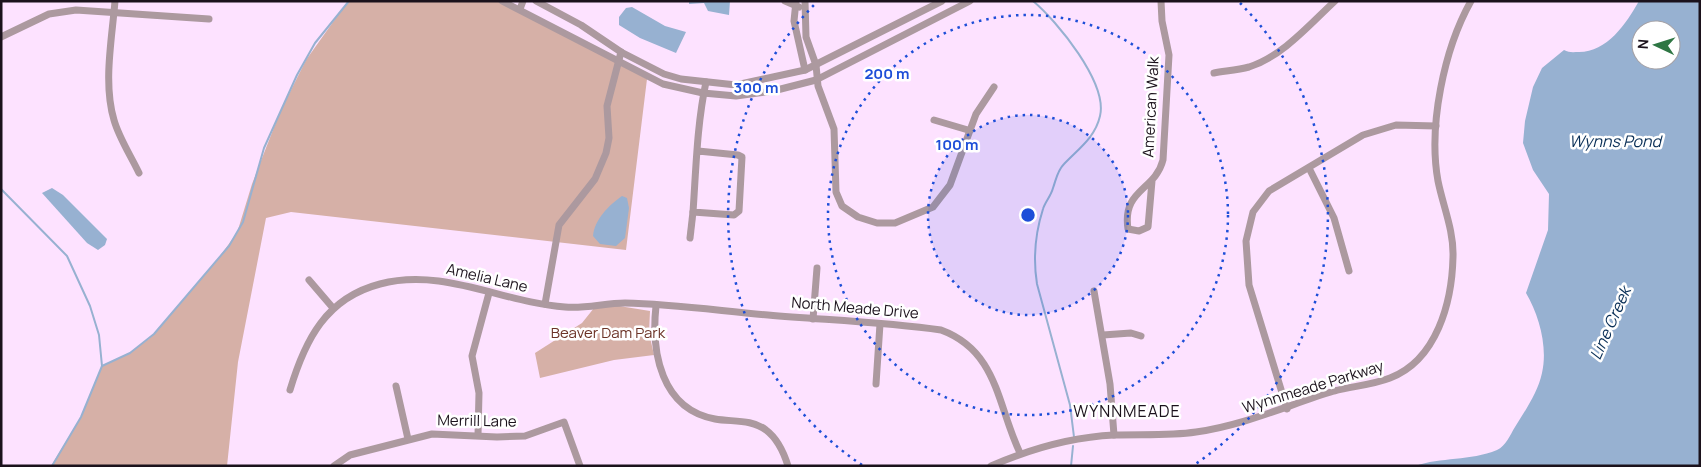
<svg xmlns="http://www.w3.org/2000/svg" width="1701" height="467" font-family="Manrope,sans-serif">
<rect width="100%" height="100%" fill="#fde2ff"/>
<g fill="#d6b0a7">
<path d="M 348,1 L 502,1 L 647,79 L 626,250 L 291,212 L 266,218 L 238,362 L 227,466 L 51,466 L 81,417 L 102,366 L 130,353 L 150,338 L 217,260 L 237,233 L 252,184 L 280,112 L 306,60 Z"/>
<path d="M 613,305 L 650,311 L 649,333 L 654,355 L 614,360 L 540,378 L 535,353 L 582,323 L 594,308 Z"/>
</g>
<g fill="#97b1d1" fill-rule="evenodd">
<path d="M 689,1 L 730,1 L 729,15 L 708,11 L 704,3 L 689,4 Z"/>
<path d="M 1639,1 L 1700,1 L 1700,466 L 1415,466 C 1441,457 1470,461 1497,450 C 1506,446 1510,435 1515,427 C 1525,411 1538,392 1542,373 C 1548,347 1539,315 1526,293 L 1548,230 L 1549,194 L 1533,170 L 1523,143 L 1525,121 L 1533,87 L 1542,68 L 1564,50 C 1569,53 1574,52 1579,52 C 1607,52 1626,24 1639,1 ZM 1641,30 L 1671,30 L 1671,60 L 1641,60 Z"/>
<path d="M 632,7 L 665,26 L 686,32 L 676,53 L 640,38 L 619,25 L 619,17 L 626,8 Z"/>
<path d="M 52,188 L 63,195 L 107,239 L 105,245 L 98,250 L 87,243 L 42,193 Z"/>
<path d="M 622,196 L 627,198 L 629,208 L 625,238 L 616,246 L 600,244 L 593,236 C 594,220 609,205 622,196 Z"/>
</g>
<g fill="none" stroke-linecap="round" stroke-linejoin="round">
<g stroke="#97b1d1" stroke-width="2">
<path d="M 1033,1 C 1057,21 1108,83 1100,116 C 1095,138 1078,149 1064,164 C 1057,171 1056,180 1053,188 C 1051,196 1045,202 1043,209 C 1035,234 1033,259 1037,284 L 1070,405 L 1074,437"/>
<path d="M 1,189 L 67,256 L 90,306 L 99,335 L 102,366 L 81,417 L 52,466"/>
<path d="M 102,366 L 130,353 L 154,334 L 229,246 L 243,222 L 264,148 L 297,75 L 315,43 L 349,1"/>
<path d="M 1071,466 L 1073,446"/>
</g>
<g stroke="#ac999f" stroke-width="7">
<path d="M 115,1 C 112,39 103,83 114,120 C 119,138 131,156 139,173"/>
<path d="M 502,1 L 663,84 L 703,93 L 736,96 L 773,91 L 816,80 L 970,1"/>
<path d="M 536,1 L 581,25 L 621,52 L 664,74 L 681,79 L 736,85 L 805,70 L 942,1"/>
<path d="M 785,1 L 799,7"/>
<path d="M 796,1 L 794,21 L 805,70"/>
<path d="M 805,1 L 806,37 L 816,65 L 818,86 L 834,129 L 836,192 L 842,206 L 858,217 L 877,223 L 895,223 L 933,207 L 950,185 L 976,114 L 994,87"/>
<path d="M 520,9 L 523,1"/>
<path d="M 1,37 L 49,14 L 76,10 L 209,19"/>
<path d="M 1214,73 C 1225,71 1238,70 1249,67 C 1283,56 1309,25 1335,1"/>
<path d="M 934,120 L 968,130"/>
<path d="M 698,151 L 738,155 L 742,157 L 739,211 L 734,215 L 693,212 C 696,169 697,124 706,82"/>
<path d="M 1309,168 L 1334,218 L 1349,271"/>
<path d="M 1152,181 L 1148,227 L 1139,231 L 1128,229 C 1122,189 1155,191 1163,160 L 1169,55 L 1162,21 L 1161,1"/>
<path d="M 690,238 L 693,212"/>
<path d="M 309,280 L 333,308"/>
<path d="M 1094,291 L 1110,384 L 1114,435"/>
<path d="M 545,304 L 559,225 L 595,179 L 606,153 L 609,138 L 607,106 L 621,52"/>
<path d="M 656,306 C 651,352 661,409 715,419 C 732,422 752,419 766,430 C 778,439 784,453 788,466"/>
<path d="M 813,319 L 817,268"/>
<path d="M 1103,335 L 1131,333 L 1141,336"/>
<path d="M 876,384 L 880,324"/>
<path d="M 396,386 L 408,439"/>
<path d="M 290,390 C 305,340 326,298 380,284 C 443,267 504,303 565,307 C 585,309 605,303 625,303 C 673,304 721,311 768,315 C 826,320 884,322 941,330 C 998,351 997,405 1020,453"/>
<path d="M 1287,409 L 1249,285 L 1246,241 L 1253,212 L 1269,191 L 1363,135 L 1396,125 L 1436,126"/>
<path d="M 478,435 L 479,393 L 472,356 L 489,293"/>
<path d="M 334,466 L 350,455 L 432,434 L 497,437 L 525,436 L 564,422 L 580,466"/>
<path d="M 991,466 C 1030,449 1072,437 1114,435 C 1142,434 1169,436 1196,432 C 1245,425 1288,405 1334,391 C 1353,386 1372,385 1390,378 C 1437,360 1452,302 1453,257 C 1454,231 1443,206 1438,181 C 1428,126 1444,49 1471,1"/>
</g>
</g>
<circle cx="1028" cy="215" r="100" fill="#1d4ed8" fill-opacity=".12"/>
<g fill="none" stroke="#1d4ed8" stroke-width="2.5" stroke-dasharray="2.5 5">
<circle cx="1028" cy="215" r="100"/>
<circle cx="1028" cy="215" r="200"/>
<path d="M862 465A300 300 0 0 1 816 3M1240 3A300 300 0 0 1 1194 465"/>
</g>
<g text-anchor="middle" stroke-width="5" stroke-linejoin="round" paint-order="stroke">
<g font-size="15" fill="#1b121c" stroke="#fff">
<text transform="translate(1151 107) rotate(-87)" y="5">American Walk</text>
<text transform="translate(487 278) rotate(13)" y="5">Amelia Lane</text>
<text transform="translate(855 308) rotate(5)" y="5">North Meade Drive</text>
<text transform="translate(1313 387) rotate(-17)" y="5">Wynnmeade Parkway</text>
<text transform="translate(477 421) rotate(1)" y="5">Merrill Lane</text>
</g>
<g font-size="15" fill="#6c3327" stroke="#fff">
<text x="608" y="338">Beaver Dam Park</text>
</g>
<g font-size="16" font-style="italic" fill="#082e56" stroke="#fff">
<text x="1615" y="147">Wynns Pond</text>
<text transform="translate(1610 323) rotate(-66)" y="6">Line Creek</text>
</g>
<g font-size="16" letter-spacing="1" fill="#1b121c" stroke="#fff">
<text x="1127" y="417">WYNNMEADE</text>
</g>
</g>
<circle cx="1028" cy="215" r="8" fill="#1d4ed8" stroke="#fff" stroke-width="2.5"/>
<g font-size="15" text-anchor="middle" font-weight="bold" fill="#1d4ed8" stroke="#fff" stroke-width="5" stroke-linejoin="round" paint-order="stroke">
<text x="887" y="79">200 m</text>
<text x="756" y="93">300 m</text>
<text x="957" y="150">100 m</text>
</g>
<rect width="1701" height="467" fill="none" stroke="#1b121c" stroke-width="5"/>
<g transform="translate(1656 45) rotate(274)"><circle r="24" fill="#ffffff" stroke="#a4a0a4"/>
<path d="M0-4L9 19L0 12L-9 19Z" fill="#2e7643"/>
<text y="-8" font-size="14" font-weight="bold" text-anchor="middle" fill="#1b121c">N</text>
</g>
</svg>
